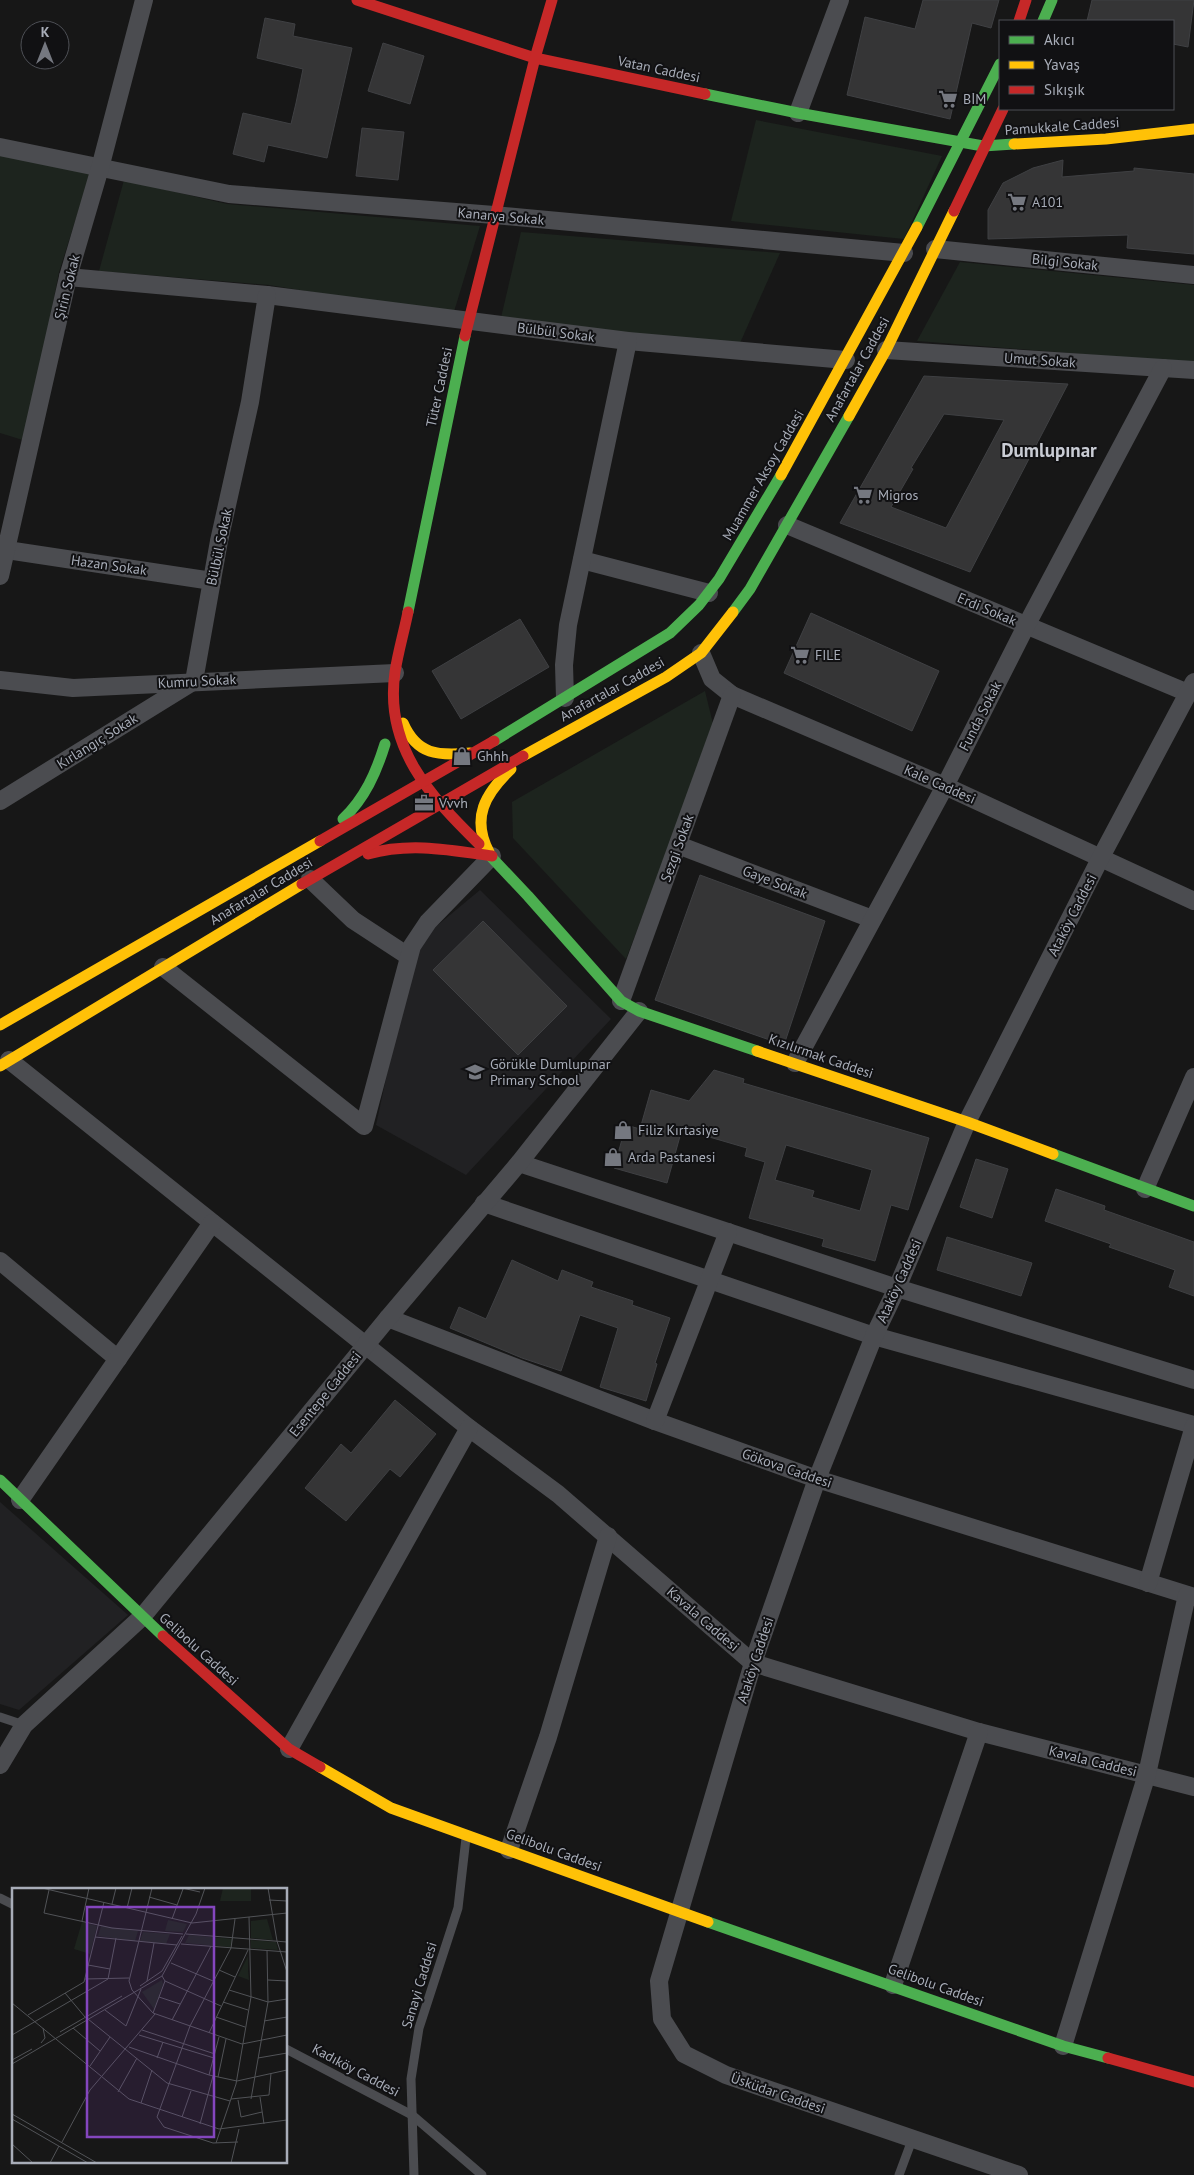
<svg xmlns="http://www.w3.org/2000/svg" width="1194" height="2175" font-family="'PT Sans',sans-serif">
<rect width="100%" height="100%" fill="#171717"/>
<g fill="#212123">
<path d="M 480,890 L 611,1019 L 466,1175 L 376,1125 L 415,944 Z"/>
<path d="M 0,1502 L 128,1615 L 19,1710 L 0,1704 Z"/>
</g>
<g fill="#1d241e">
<path d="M 756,120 L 942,156 L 904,239 L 731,221 Z"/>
<path d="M 0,155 L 90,174 L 59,272 L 26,441 L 0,433 Z"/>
<path d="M 124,180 L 227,204 L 480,226 L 453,315 L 269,285 L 99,271 Z"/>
<path d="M 521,232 L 780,253 L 740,343 L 500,322 Z"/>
<path d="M 960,262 L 1194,285 L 1194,363 L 917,341 Z"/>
<path d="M 705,691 L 714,728 L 626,959 L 513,838 L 512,802 Z"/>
</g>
<g fill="#353536" stroke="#3f4043" fill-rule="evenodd">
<path d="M 923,0 L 999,0 L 991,28 L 972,23 L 950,119 L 847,95 L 865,17 L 915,29 Z"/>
<path d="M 1092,0 L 1194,0 L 1188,47 L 1173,44 L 1173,21 L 1087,21 Z"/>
<path d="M 265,18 L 295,24 L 293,36 L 352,48 L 327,158 L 268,145 L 264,162 L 233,154 L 243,113 L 291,124 L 296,103 L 303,69 L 257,58 Z"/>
<path d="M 383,43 L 424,56 L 410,104 L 368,91 Z"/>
<path d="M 362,128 L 404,132 L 398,180 L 356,176 Z"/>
<path d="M 1063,160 L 1062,177 L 1134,171 L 1134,168 L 1194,174 L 1194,254 L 1127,248 L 1128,235 L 988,239 L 988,210 L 1003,183 L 1033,168 Z"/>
<path d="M 924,376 L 1068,384 L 970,572 L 840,523 ZM 944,414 L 1004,420 L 946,528 L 891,507 L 913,469 L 911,468 Z"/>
<path d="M 811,613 L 939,671 L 912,731 L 784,673 Z"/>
<path d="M 520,619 L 549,667 L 461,719 L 432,671 Z"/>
<path d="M 700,875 L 825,921 L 784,1045 L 655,1000 Z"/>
<path d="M 483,921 L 567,1006 L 518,1055 L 433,970 Z"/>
<path d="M 714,1070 L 744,1079 L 743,1083 L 929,1138 L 908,1210 L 891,1205 L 875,1261 L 822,1246 L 824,1239 L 749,1218 L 765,1162 L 745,1156 L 747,1148 L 682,1129 L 667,1183 L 614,1168 L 626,1125 L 640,1129 L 651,1090 L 689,1101 ZM 786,1145 L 872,1170 L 860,1211 L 812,1197 L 814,1191 L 775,1180 Z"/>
<path d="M 976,1159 L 1008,1169 L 992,1218 L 960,1207 Z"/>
<path d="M 1056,1189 L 1105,1206 L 1104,1210 L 1194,1242 L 1194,1296 L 1169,1287 L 1175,1270 L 1109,1247 L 1111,1244 L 1045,1221 Z"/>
<path d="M 947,1237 L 1032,1263 L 1021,1296 L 937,1270 Z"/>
<path d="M 512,1260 L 558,1281 L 562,1270 L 593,1282 L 591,1287 L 633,1301 L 632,1305 L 670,1318 L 655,1363 L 657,1364 L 646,1401 L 600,1387 L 618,1328 L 580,1315 L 561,1371 L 522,1358 L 450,1328 L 459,1307 L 486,1319 Z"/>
<path d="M 395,1400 L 436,1434 L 400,1477 L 390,1469 L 346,1521 L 305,1488 L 341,1444 L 351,1453 Z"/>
</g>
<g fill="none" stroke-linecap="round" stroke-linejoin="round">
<g stroke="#4b4c50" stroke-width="9">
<path d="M 0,1717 L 24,1725"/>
<path d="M 0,1898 L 14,1905"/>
<path d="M 286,2049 L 412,2115 L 482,2175"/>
<path d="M 414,2175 L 411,2079 L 419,2028 L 458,1908 L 466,1838"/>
<path d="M 899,2175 L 912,2140"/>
</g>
<g stroke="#4b4c50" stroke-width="18">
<path d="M 798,113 L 840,0"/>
<path d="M 0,147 L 229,194 L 494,215 L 904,253"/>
<path d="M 935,249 L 1194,275"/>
<path d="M 68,277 L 267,295 L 628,341 L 846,360"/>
<path d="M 886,350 L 1194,370"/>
<path d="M 787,525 L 1188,693"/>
<path d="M 7,550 L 212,581"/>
<path d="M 582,560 L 709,593"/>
<path d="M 0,576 L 68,277 L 100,168 L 144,0"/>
<path d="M 701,653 L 712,679 L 732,695 L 945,786 L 1194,901"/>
<path d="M 0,680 L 73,688 L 395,673"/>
<path d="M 565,698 L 564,665 L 568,625 L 628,341"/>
<path d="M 0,801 L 194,681 L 219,541 L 250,402 L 267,295"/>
<path d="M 678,845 L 872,919"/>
<path d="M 310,879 L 353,920 L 408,956"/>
<path d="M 163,967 L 364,1126 L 412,946 L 428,922 L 492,856"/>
<path d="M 621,1001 L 732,695"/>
<path d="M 9,1060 L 469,1428 L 558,1494 L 753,1663 L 979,1732 L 1194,1787"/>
<path d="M 795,1063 L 945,786 L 1026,626 L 1163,368"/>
<path d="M 519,1163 L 897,1288 L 1194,1380"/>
<path d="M 1145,1189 L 1194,1077"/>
<path d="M 484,1203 L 874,1336 L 1194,1425"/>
<path d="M 0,1261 L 118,1359"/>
<path d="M 388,1318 L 655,1421 L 817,1479 L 1194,1597"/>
<path d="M 655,1421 L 728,1232"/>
<path d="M 20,1500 L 212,1223"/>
<path d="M 1148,1583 L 1194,1426"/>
<path d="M 289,1749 L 469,1428"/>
<path d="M 0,1765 L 24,1725 L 142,1617 L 388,1318 L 519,1163 L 639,1011"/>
<path d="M 509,1850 L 548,1737 L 608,1536"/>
<path d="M 893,1985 L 979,1732"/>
<path d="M 1063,2046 L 1147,1774 L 1187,1595"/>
<path d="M 1019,2175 L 726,2075 L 684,2054 L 662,2019 L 659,1981 L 753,1663 L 817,1479 L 874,1336 L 897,1288 L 967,1122 L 1101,857 L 1194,682"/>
</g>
<g stroke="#4caf50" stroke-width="11">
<path d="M 1043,21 L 1052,0"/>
<path d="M 705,94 L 798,113 L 983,146 L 1014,144"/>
<path d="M 917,227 L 1000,64"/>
<path d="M 408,612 L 465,336"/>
<path d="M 733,612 L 750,589 L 849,416"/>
<path d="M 494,741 L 670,633 L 699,605 L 719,579 L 781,475"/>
<path d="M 343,819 C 365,798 376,773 385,744"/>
<path d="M 479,844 L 528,896 L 621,1001 L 639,1011 L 757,1051"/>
<path d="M 1053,1154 L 1194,1206"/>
<path d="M 0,1480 L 163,1636"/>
<path d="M 708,1922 L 1063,2046 L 1108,2058"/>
</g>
<g stroke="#ffc107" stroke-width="11">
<path d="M 1014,144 L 1106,139 L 1194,129"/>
<path d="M 849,416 L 886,350 L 954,211"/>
<path d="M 781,475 L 917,227"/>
<path d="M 403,723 C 417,755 438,756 470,753"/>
<path d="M 523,756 L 666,677 L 701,653 L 733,612"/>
<path d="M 489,852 C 471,818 485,794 511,769"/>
<path d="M 0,1025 L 320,841"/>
<path d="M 757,1051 L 967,1122 L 1053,1154"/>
<path d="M 0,1066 L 302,884"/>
<path d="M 320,1767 L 391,1808 L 708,1922"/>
</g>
<g stroke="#c62828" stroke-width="11">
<path d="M 357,0 L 535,58 L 705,94"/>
<path d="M 1019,21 L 1026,0"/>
<path d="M 954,211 L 1003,109"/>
<path d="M 465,336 L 535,58 L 552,0"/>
<path d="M 408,612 C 404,632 398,652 395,672 C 384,747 430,796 479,844"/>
<path d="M 320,841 L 494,741"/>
<path d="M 368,854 C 410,842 450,850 492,856"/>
<path d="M 302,884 L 523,756"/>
<path d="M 163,1636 L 289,1749 L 320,1767"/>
<path d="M 1108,2058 L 1194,2082"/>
</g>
</g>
<defs>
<g id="supermarket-bare" transform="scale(1.5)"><path d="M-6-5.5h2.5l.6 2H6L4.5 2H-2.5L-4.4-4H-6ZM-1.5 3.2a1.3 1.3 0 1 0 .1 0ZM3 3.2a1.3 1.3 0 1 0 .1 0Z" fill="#757880" stroke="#111113" stroke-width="2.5" paint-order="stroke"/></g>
<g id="shop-bare" transform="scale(1.5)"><path d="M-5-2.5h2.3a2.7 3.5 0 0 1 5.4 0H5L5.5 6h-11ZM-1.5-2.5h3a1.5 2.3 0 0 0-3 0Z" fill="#757880" stroke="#111113" stroke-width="2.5" paint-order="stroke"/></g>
<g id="office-bare" transform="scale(1.5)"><path d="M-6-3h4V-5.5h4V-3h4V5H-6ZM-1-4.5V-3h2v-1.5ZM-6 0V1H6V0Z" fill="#757880" stroke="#111113" stroke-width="2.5" paint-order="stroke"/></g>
<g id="school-bare" transform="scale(1.5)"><path d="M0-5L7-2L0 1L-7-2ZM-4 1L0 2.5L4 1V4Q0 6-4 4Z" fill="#757880" stroke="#111113" stroke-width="2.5" paint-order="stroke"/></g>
</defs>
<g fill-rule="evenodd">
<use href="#supermarket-bare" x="948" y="99"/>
<use href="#supermarket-bare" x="1017" y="202"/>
<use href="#supermarket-bare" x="863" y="495"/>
<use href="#supermarket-bare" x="800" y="655"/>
<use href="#shop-bare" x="462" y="756"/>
<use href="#office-bare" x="424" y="803"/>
<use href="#school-bare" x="475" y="1072"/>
<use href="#shop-bare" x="623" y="1130"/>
<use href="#shop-bare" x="613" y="1157"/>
</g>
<g text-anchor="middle" stroke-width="4" stroke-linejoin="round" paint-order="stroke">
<g font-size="14" fill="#a8adb8" stroke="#111113">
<text transform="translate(659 69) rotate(12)" y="5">Vatan Caddesi</text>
<text transform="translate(1062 126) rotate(-4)" y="5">Pamukkale Caddesi</text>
<text transform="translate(501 216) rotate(5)" y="5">Kanarya Sokak</text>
<text transform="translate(1065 262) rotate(6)" y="5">Bilgi Sokak</text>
<text transform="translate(67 287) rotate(-76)" y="5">Şirin Sokak</text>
<text transform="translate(556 332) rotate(7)" y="5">Bülbül Sokak</text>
<text transform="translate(1040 360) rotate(4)" y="5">Umut Sokak</text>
<text transform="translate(857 369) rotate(-61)" y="5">Anafartalar Caddesi</text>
<text transform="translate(439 387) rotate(-78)" y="5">Tüter Caddesi</text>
<text transform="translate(763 475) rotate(-60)" y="5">Muammer Aksoy Caddesi</text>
<text transform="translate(219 547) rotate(-78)" y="5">Bülbül Sokak</text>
<text transform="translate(109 565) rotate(8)" y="5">Hazan Sokak</text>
<text transform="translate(987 609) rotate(23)" y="5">Erdi Sokak</text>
<text transform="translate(197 681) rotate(-3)" y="5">Kumru Sokak</text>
<text transform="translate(612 689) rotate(-29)" y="5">Anafartalar Caddesi</text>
<text transform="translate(980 716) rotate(-63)" y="5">Funda Sokak</text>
<text transform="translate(97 741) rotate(-32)" y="5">Kırlangıç Sokak</text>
<text transform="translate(940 784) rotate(24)" y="5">Kale Caddesi</text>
<text transform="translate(677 848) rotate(-70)" y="5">Sezgi Sokak</text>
<text transform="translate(775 882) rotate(21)" y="5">Gaye Sokak</text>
<text transform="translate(261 891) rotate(-31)" y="5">Anafartalar Caddesi</text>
<text transform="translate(1072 915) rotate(-63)" y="5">Ataköy Caddesi</text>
<text transform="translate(821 1056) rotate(19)" y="5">Kızılırmak Caddesi</text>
<text transform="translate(899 1281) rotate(-66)" y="5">Ataköy Caddesi</text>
<text transform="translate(325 1394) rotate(-51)" y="5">Esentepe Caddesi</text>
<text transform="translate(787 1468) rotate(19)" y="5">Gökova Caddesi</text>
<text transform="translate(703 1619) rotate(41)" y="5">Kavala Caddesi</text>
<text transform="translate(199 1649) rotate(42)" y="5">Gelibolu Caddesi</text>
<text transform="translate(755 1660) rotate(-72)" y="5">Ataköy Caddesi</text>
<text transform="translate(1093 1761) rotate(14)" y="5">Kavala Caddesi</text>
<text transform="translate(554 1850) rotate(20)" y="5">Gelibolu Caddesi</text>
<text transform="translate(419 1985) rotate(-73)" y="5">Sanayi Caddesi</text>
<text transform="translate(936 1985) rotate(20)" y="5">Gelibolu Caddesi</text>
<text transform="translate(356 2070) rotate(28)" y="5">Kadıköy Caddesi</text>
<text transform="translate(778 2093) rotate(19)" y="5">Üsküdar Caddesi</text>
</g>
<g font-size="14" fill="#a8adb8" stroke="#111113" text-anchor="start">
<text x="963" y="104">BİM</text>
<text x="1032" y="207">A101</text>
<text x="878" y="500">Migros</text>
<text x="815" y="660">FILE</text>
<text x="477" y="761">Ghhh</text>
<text x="439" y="808">Vvvh</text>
<text x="490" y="1069">Görükle Dumlupınar<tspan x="490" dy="16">Primary School</tspan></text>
<text x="638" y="1135">Filiz Kırtasiye</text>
<text x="628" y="1162">Arda Pastanesi</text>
</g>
<g font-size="19" font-weight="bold" fill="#c9ccd4" stroke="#111113">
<text x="1049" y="457">Dumlupınar</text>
</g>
</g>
<g transform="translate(12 1888)">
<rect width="275" height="275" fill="#171717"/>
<path d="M 211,0 L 239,0 L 239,13 L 208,13 ZM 255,31 L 261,52 L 239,50 L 239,33 ZM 156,32 L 175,36 L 171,44 L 153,43 ZM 70,34 L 85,38 L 78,66 L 62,61 ZM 89,38 L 126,43 L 123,53 L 86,48 ZM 131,44 L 158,46 L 154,56 L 128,53 ZM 177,47 L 221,51 L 218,59 L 173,55 ZM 239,52 L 264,54 L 266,62 L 239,60 ZM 236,68 L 236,83 L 237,92 L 226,88 ZM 150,92 L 151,96 L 142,121 L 130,104 Z" fill="#1d241e"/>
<path fill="none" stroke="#515357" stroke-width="1" d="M 30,0 L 180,35 L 275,25M 140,0 L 117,93 L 120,102 L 141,125 L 230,156 L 275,147M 170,0 L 188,4M 256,0 L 265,53 L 275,84M 37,2 L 32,25 L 100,40 L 171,46M 137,9 L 165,17M 257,12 L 275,13M 100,16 L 104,0M 115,20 L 120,0M 160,31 L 171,1M 223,31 L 219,60 L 178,138 L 145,229 L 152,239 L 201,255 L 226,254M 70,33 L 77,0M 174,46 L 275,54M 83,49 L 165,57M 169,56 L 275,64M 159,75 L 201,93M 76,77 L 98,81M 207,82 L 223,89M 150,88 L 153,93 L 209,118M 73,91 L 117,90M 256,92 L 275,93M 135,93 L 142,55M 128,98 L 150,83 L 170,48M 217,102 L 256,114 L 275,111M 53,105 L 73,129M 147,109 L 168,116M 211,114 L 236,122M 0,115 L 117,211 L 207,241 L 275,232M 93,122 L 114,138 L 129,101M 141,125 L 153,93M 16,127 L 72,94 L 92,14M 204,129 L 233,139M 76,131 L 155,195 L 218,213M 160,132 L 199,58M 252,133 L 275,129M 61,140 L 88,163M 130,142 L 203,166M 48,144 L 110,108M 197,145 L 236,62M 0,147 L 96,91 L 104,50M 127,147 L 202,170M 29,155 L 33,150 L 31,140M 117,159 L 197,187 L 225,193 L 275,182M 145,170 L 151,154M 246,170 L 275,165M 0,172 L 20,161M 0,176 L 150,88 L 184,26 L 193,0M 78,178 L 98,149M 197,187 L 207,149M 206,189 L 214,151M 106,204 L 125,170M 248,209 L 252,236M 219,211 L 257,207 L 259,185M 239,211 L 256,114 L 255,62M 226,212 L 229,229 L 250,224M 129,215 L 140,182M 0,226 L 85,275M 170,229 L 179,203M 0,231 L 76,275M 188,236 L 201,188M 50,254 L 78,202 L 143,126M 204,255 L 224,196 L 239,109 L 237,29M 0,256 L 21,275M 38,275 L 47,258M 219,275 L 227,241"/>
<path fill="#8446be" fill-opacity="0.15" stroke="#8446be" stroke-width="2.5" d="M 75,19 L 202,19 L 202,249 L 75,249 Z"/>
<rect width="275" height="275" fill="none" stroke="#a8adb8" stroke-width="2.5"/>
</g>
<rect x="999" y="20" width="175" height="90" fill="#111113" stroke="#4d4f55"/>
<rect x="1009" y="36" width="25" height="8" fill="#4caf50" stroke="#4d4f55"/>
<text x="1044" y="45" font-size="15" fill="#a8adb8">Akıcı</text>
<rect x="1009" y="61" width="25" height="8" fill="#ffc107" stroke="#4d4f55"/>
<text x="1044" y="70" font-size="15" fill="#a8adb8">Yavaş</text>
<rect x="1009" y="86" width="25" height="8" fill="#c62828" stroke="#4d4f55"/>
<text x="1044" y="95" font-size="15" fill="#a8adb8">Sıkışık</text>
<g transform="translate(45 45)"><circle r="24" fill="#111113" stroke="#4d4f55"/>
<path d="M0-4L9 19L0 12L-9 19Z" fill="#757880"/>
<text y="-8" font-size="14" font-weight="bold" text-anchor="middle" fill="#a8adb8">K</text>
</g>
</svg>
